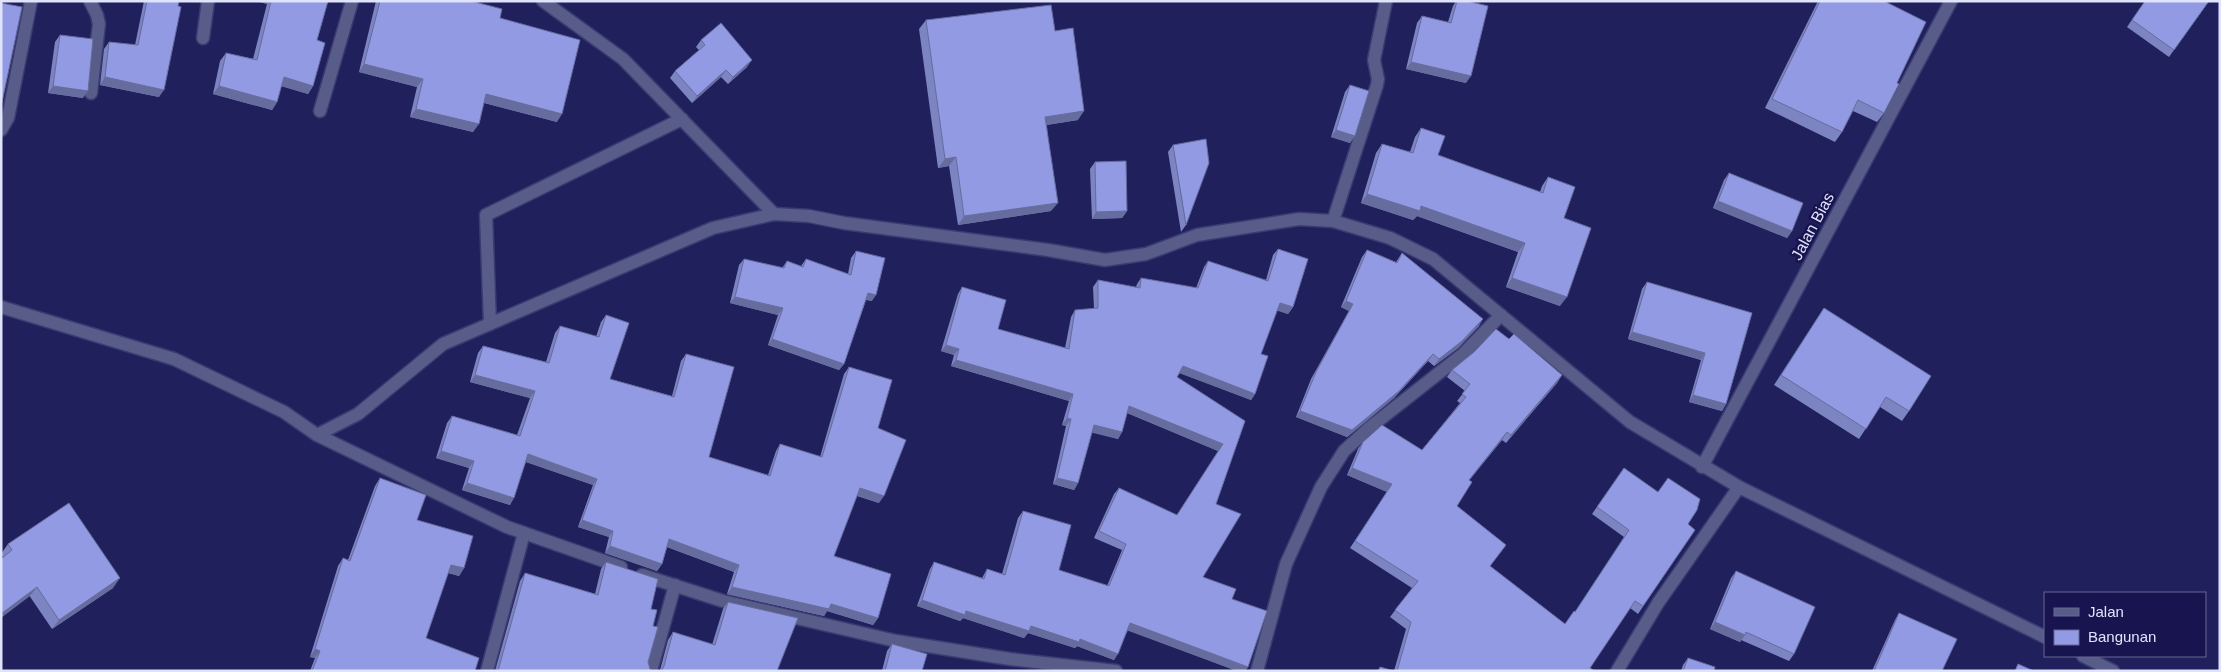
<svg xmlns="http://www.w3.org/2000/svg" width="2221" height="672" font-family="Arial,sans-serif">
<rect width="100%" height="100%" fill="#20205c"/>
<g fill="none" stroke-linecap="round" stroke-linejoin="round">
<g stroke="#3b3b72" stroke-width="15">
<g id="street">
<path d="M 90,1 L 97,15 L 99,24 L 91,93"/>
<path d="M 543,1 L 623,59 L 774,214"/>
<path d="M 203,38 L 208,1"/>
<path d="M 320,111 L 352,1"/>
<path d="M 1,130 L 8,118 L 31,1"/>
<path d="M 1333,221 L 1377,85 L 1378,79 L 1374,60 L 1386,1"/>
<path d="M 1,307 L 174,359 L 284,412 L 317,435 L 507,527 L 621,567"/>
<path d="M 490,324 L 486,215 L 682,119"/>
<path d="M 317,435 L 358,414 L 443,344 L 713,228 L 774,214 L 809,216 L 844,223 L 1048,250 L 1105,260 L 1146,254 L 1197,235 L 1299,219 L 1333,221 L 1390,238 L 1433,259 L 1630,422 L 1739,487 L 2045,637"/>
<path d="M 1702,467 L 1951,1"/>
<path d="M 642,575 L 723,601 L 896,641 L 1010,659 L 1116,671"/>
<path d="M 2083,656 L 2113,671"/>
<path d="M 487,671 L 524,533"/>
<path d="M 651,671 L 675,585"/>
<path d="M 1257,671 L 1286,564 L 1321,487 L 1344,451 L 1369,428 L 1463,354 L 1501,315"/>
<path d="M 1617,671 L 1658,603 L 1739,487"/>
</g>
</g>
<use href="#street" stroke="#575c88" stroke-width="12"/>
</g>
<g fill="#7d84c2">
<path d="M 144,1 L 179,1 L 159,97 L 100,85 L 104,49 L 109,42 L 135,45 Z"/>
<path d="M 260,1 L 328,1 L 317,40 L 313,86 L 308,94 L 281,86 L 277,102 L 272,110 L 213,94 L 220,61 L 226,53 L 253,59 L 267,4 L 260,2 Z"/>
<path d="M 376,1 L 471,1 L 500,18 L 557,122 L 484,103 L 473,132 L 410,117 L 417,87 L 359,72 Z"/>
<path d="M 1456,1 L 1467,1 L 1466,83 L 1406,69 L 1417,23 L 1422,16 L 1448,22 L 1453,6 Z"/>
<path d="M 1818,1 L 1884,1 L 1897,83 L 1884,113 L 1877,122 L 1853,111 L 1842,132 L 1835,142 L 1765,108 Z"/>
<path d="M 2145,1 L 2209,1 L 2169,57 L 2127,27 Z"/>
<path d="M 926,20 L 1055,31 L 1078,120 L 1047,125 L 1051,211 L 958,225 L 949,166 L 938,168 L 919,29 Z"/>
<path d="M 60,35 L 83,98 L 48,93 L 55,42 Z"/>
<path d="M 701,40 L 747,67 L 728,84 L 721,77 L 692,103 L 670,78 L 675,71 L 699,50 L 696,47 Z"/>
<path d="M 1350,85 L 1350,143 L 1331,137 L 1345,92 Z"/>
<path d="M 1421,128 L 1438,155 L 1540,192 L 1542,186 L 1548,177 L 1564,218 L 1560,306 L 1506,287 L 1518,252 L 1417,216 L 1413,220 L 1361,203 L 1376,153 L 1382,144 L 1410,152 L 1415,137 Z"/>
<path d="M 1173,145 L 1186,225 L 1181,232 L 1168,152 Z"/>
<path d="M 1095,162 L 1127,211 L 1122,218 L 1092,219 L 1090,169 Z"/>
<path d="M 1729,173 L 1792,231 L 1787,238 L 1713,208 L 1724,180 Z"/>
<path d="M 1278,249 L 1293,307 L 1288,314 L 1277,310 L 1261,354 L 1255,394 L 1251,400 L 1180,373 L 1177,377 L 1245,421 L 1216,504 L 1203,577 L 1232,599 L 1248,667 L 1245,671 L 1237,671 L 1128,630 L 1114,660 L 1077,646 L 1075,648 L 1028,633 L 1024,638 L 963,618 L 960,621 L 917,606 L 930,569 L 934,562 L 982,578 L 987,569 L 1002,574 L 1018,518 L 1023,511 L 1059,570 L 1107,586 L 1122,550 L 1094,538 L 1114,494 L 1119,488 L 1177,515 L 1218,451 L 1127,413 L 1122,432 L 1118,439 L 1092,432 L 1078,483 L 1074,490 L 1053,484 L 1066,426 L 1062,425 L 1069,401 L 951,366 L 954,355 L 941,351 L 958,294 L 962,287 L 998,329 L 1065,348 L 1071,317 L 1075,310 L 1094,309 L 1093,287 L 1098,280 L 1136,287 L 1137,284 L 1141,278 L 1196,288 L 1204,267 L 1208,261 L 1266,280 L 1273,255 Z"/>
<path d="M 1367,250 L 1396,262 L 1402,253 L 1479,326 L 1458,348 L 1434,366 L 1428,361 L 1394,398 L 1347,437 L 1296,417 L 1311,379 L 1349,311 L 1341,307 L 1362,257 Z"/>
<path d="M 856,251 L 872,301 L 866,300 L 844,364 L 839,370 L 768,345 L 778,315 L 730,303 L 739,265 L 744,259 L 782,268 L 787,261 L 801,266 L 806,259 L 848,274 L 851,258 Z"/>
<path d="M 1647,282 L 1752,313 L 1726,404 L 1722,411 L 1689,402 L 1701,360 L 1628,339 L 1642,289 Z"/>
<path d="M 1824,308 L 1909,411 L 1902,421 L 1880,407 L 1859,439 L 1774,385 Z"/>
<path d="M 606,315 L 610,379 L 672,396 L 681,361 L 686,354 L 709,457 L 768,475 L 776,451 L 780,444 L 820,457 L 844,374 L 849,367 L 878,428 L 879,503 L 857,496 L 834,556 L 878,618 L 873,625 L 827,611 L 824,616 L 727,594 L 734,572 L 667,547 L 662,564 L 657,571 L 605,553 L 609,537 L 578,527 L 593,485 L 526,462 L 510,505 L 462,490 L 469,468 L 436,458 L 447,423 L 452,416 L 517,435 L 530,398 L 470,382 L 478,353 L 483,346 L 546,362 L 555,333 L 560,326 L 596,337 L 601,322 Z"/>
<path d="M 1509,339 L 1562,375 L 1557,383 L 1506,443 L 1502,440 L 1469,480 L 1457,506 L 1506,545 L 1490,566 L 1565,624 L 1575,612 L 1624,537 L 1592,514 L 1624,468 L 1688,524 L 1695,530 L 1638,614 L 1630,608 L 1590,668 L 1595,671 L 1377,671 L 1380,667 L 1394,671 L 1406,629 L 1390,617 L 1412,588 L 1350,548 L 1387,492 L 1347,475 L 1358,449 L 1363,442 L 1422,450 L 1460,403 L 1457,401 L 1465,391 L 1447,377 L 1452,370 Z"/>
<path d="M 380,478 L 417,520 L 464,568 L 459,576 L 448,573 L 426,638 L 475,671 L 310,671 L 315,658 L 310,657 L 338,566 L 343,558 L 348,560 L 375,486 Z"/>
<path d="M 8,544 L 113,588 L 52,629 L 1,554 Z"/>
<path d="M 606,562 L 651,609 L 653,626 L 648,662 L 650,669 L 653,671 L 495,671 L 520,581 L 525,573 L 595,594 L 601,569 Z"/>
<path d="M 1736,571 L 1794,654 L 1789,661 L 1741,640 L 1740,642 L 1710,629 L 1731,578 Z"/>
<path d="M 728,602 L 777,671 L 660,670 L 668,640 L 673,632 L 712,645 L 723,609 Z"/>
<path d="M 1899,613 L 1942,671 L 1872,671 L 1895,620 Z"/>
<path d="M 892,644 L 922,671 L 882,671 L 887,651 Z"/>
<path d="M 1688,658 L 1714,671 L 1681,671 L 1683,665 Z"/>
</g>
<g fill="#666c9e">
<path d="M 260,1 L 269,1 L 267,4 L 260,2 Z"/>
<path d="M 752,60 L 747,67 L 728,84 L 733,77 Z"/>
<path d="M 1411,62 L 1471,76 L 1466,83 L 1406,69 Z"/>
<path d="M 364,64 L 423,79 L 417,87 L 359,72 Z"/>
<path d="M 726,70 L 721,77 L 692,103 L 697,96 Z"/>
<path d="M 105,77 L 164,90 L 159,97 L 100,85 Z"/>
<path d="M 284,77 L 313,86 L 308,94 L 278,85 Z"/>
<path d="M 53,86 L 88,91 L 83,98 L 48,93 Z"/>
<path d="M 219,86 L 277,102 L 272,110 L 213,94 Z"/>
<path d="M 486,94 L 562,114 L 557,122 L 481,102 Z"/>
<path d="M 416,109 L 479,124 L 473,132 L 410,117 Z"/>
<path d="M 1084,111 L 1078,120 L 1039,126 L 1045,117 Z"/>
<path d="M 1336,130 L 1355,136 L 1350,143 L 1331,137 Z"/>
<path d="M 956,157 L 949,166 L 938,168 L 945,159 Z"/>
<path d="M 1367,194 L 1421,206 L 1525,243 L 1518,252 L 1417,216 L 1413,220 L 1361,203 Z"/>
<path d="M 1718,201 L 1792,231 L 1787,238 L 1713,208 Z"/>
<path d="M 1058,203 L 1051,211 L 958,225 L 964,216 Z"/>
<path d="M 1127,211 L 1122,218 L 1092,219 L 1096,212 Z"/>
<path d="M 1512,278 L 1567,297 L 1560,306 L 1506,287 Z"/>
<path d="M 868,293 L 876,295 L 872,301 L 864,299 Z"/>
<path d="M 735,297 L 783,308 L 778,315 L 730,303 Z"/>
<path d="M 1346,301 L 1353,304 L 1349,311 L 1341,307 Z"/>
<path d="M 1280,303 L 1293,307 L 1288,314 L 1275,310 Z"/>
<path d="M 1483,319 L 1479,326 L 1458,348 L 1434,366 L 1439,359 Z"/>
<path d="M 1632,332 L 1705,353 L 1701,360 L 1628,339 Z"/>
<path d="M 772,339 L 844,364 L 839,370 L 768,345 Z"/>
<path d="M 946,345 L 959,349 L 954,355 L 941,351 Z"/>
<path d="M 1433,354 L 1428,361 L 1394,398 L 1347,437 L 1296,417 L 1300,411 Z"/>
<path d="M 956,360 L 1073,394 L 1069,401 L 951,366 Z"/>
<path d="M 1183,366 L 1255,394 L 1251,400 L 1179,373 Z"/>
<path d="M 475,375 L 535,391 L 530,398 L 470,382 Z"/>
<path d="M 1562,375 L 1557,383 L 1506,443 L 1511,435 Z"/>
<path d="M 1693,395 L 1726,404 L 1722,411 L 1689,402 Z"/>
<path d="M 1129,406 L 1223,444 L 1218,451 L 1125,412 Z"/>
<path d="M 1067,418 L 1071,419 L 1066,426 L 1062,425 Z"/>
<path d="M 1094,425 L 1122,432 L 1118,439 L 1089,432 Z"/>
<path d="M 1507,432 L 1502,440 L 1464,487 L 1469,480 Z"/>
<path d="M 441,451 L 474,461 L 469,468 L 436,458 Z"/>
<path d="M 528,454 L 597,479 L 593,485 L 523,461 Z"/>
<path d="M 1352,468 L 1392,484 L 1387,492 L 1347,475 Z"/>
<path d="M 1057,478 L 1078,483 L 1074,490 L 1053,484 Z"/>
<path d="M 467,483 L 514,498 L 510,505 L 462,490 Z"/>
<path d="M 860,488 L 884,496 L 879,503 L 855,495 Z"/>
<path d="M 582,520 L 613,531 L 609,537 L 578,527 Z"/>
<path d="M 669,539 L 739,565 L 734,572 L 664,546 Z"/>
<path d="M 610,546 L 662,564 L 657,571 L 637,564 L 605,553 Z"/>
<path d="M 451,565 L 464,568 L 459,576 L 446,572 Z"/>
<path d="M 120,578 L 113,588 L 52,629 L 59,620 Z"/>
<path d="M 37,587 L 30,596 L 1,618 L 1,614 Z"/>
<path d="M 732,587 L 831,604 L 878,618 L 873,625 L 827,611 L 824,616 L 727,594 Z"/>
<path d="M 922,600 L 1031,626 L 1080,639 L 1118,654 L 1114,660 L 1077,646 L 1075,648 L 1028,633 L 1024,638 L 963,618 L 960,621 L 917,606 Z"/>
<path d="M 1715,622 L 1745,635 L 1740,642 L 1710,629 Z"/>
<path d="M 1130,623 L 1248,667 L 1245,671 L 1237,671 L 1126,630 Z"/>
<path d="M 315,649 L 320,651 L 315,658 L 310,657 Z"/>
</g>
<g fill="#919ae2" stroke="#666c9e">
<path d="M 147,1 L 179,1 L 178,6 L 181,7 L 164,90 L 105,77 L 109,42 L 138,45 Z"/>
<path d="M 271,1 L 328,1 L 317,40 L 325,43 L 313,86 L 284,77 L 277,102 L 219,86 L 226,53 L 257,60 Z"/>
<path d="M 380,1 L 471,1 L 502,9 L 500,18 L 580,40 L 562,114 L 486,94 L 479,124 L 416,109 L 423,79 L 364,64 Z"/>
<path d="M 1457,1 L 1467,1 L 1488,6 L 1471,76 L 1411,62 L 1422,16 L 1451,23 Z"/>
<path d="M 1820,1 L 1884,1 L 1926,22 L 1897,83 L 1899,84 L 1884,113 L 1858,100 L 1842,132 L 1772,99 Z"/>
<path d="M 2145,1 L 2209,1 L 2174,50 L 2132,20 Z"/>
<path d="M 1,3 L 22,7 L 1,107 Z"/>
<path d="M 1051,5 L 1055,31 L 1073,28 L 1084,111 L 1045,117 L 1058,203 L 964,216 L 956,157 L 945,159 L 926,20 Z"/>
<path d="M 721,23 L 752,60 L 733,77 L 726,70 L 697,96 L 675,71 L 705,45 L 701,40 Z"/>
<path d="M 60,35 L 93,39 L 88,91 L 53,86 Z"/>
<path d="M 1350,85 L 1369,91 L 1355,136 L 1336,130 Z"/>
<path d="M 1421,128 L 1445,136 L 1438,155 L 1543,193 L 1548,177 L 1575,187 L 1564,218 L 1591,228 L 1567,297 L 1512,278 L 1525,243 L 1421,206 L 1420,211 L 1367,194 L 1382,144 L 1413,153 Z"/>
<path d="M 1206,139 L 1209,163 L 1186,225 L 1173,145 Z"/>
<path d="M 1126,161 L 1127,211 L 1096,212 L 1095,162 Z"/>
<path d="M 1729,173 L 1803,203 L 1792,231 L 1718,201 Z"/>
<path d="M 1278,249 L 1308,259 L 1293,307 L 1280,303 L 1261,354 L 1268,356 L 1255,394 L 1183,366 L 1177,377 L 1245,421 L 1216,504 L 1241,514 L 1203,577 L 1236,589 L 1232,599 L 1267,611 L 1248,667 L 1130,623 L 1118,654 L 1080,639 L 1079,642 L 1031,626 L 1029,631 L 966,611 L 965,615 L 922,600 L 934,562 L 984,579 L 987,569 L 1005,575 L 1023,511 L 1071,525 L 1059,570 L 1109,586 L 1126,544 L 1099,531 L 1119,488 L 1177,515 L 1223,444 L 1129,406 L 1122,432 L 1094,425 L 1078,483 L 1057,478 L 1071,419 L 1067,418 L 1073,394 L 956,360 L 959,349 L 946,345 L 962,287 L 1006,300 L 998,329 L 1069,349 L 1075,310 L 1098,308 L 1098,280 L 1140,288 L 1141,278 L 1198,288 L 1208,261 L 1268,281 Z"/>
<path d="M 1367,250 L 1397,263 L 1402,253 L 1483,319 L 1462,341 L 1439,359 L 1433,354 L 1399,391 L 1352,430 L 1300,411 L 1316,372 L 1353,304 L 1346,301 Z"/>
<path d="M 856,251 L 885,258 L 876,295 L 868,293 L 844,364 L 772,339 L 783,308 L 735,297 L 744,259 L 784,268 L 787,261 L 803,267 L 806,259 L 851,275 Z"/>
<path d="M 1647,282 L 1752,313 L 1726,404 L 1693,395 L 1705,353 L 1632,332 Z"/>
<path d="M 1824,308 L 1931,376 L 1909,411 L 1886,397 L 1866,429 L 1781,375 Z"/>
<path d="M 606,315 L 629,323 L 610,379 L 674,397 L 686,354 L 734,367 L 709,457 L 770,476 L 780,444 L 822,457 L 849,367 L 892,380 L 878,428 L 906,440 L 884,496 L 860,488 L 834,556 L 891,574 L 878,618 L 831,604 L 829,609 L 732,587 L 739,565 L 669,539 L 662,564 L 610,546 L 613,531 L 582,520 L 597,479 L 528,454 L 514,498 L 467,483 L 474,461 L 441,451 L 452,416 L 520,436 L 535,391 L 475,375 L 483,346 L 549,363 L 560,326 L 599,337 Z"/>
<path d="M 1496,329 L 1509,339 L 1514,334 L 1562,375 L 1511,435 L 1507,432 L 1469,480 L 1472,482 L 1457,506 L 1506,545 L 1490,566 L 1565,624 L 1574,611 L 1575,612 L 1629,530 L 1597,507 L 1624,468 L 1658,492 L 1668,478 L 1700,499 L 1697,510 L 1688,524 L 1695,530 L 1643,606 L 1635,601 L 1590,668 L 1595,671 L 1397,671 L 1411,622 L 1395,610 L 1418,581 L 1355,541 L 1392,484 L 1352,468 L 1363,442 L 1382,425 L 1422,450 L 1466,397 L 1462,394 L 1470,384 L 1452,370 L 1474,352 Z"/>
<path d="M 380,478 L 426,495 L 417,520 L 473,536 L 464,568 L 451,565 L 426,638 L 479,658 L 475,671 L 312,671 L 320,651 L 315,649 L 343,558 L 350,561 Z"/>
<path d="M 69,503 L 120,578 L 59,620 L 37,587 L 1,614 L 1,559 L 12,550 L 8,544 Z"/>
<path d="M 606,562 L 658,579 L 651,609 L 657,610 L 653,626 L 658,627 L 648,662 L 650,669 L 653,671 L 498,671 L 525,573 L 598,595 Z"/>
<path d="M 1736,571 L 1815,607 L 1794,654 L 1746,632 L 1745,635 L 1715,622 Z"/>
<path d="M 728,602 L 798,618 L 777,671 L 774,670 L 774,671 L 657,671 L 662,670 L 664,666 L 673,632 L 715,645 Z"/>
<path d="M 1899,613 L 1957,639 L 1942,671 L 1874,671 Z"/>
<path d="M 892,644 L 927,654 L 922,671 L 885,671 Z"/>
<path d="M 1688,658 L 1715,667 L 1714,671 L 1683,671 Z"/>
<path d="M 2018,664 L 2034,671 L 2015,671 Z"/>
<path d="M 1380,667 L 1394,671 L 1379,671 Z"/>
</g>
<g text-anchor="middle" stroke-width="5" stroke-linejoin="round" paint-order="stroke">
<g font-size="16" fill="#e0e4fb" stroke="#181450">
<text transform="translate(1812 226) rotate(-62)" y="6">Jalan Bias</text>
</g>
</g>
<rect width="2221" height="672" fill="none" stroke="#e0e4fb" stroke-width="5"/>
<rect x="2044" y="592" width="162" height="65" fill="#181450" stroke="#686794"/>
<rect x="2054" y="608" width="25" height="8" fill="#575c88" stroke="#686794"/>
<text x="2088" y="617" font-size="15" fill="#e0e4fb">Jalan</text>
<rect x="2054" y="630" width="25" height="15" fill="#919ae2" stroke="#686794"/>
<text x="2088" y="642" font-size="15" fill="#e0e4fb">Bangunan</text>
</svg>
